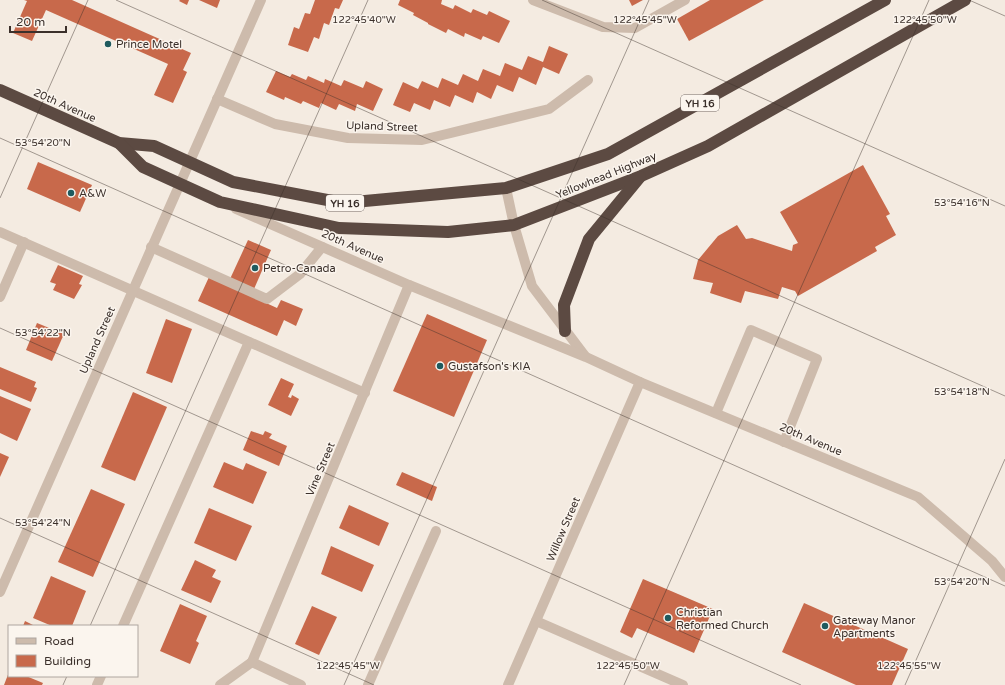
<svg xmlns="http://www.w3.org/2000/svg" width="1005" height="685" font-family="'Varela Round',sans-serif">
<rect width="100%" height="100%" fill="#f4ebe1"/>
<g fill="#c8694b">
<path d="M 24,0 L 72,0 L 191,53 L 183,70 L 187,72 L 173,103 L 154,95 L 168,64 L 46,10 L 32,41 L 13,33 L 27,1 Z"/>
<path d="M 180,0 L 189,0 L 187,5 L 179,1 Z"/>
<path d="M 199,0 L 220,0 L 217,8 Z"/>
<path d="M 315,0 L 343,0 L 339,9 L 335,8 L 329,25 L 324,23 L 319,39 L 314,37 L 308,52 L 288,45 L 294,27 L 299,29 L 305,13 L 310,14 Z"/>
<path d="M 400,0 L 442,0 L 441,4 L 453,9 L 455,5 L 471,13 L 473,9 L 487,15 L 489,11 L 510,21 L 499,43 L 483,36 L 481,40 L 465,33 L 464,37 L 448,29 L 446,33 L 428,24 L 428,23 L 413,15 L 414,13 L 398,5 Z"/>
<path d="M 629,0 L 643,0 L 632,6 Z"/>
<path d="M 710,0 L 764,0 L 689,41 L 677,19 Z"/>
<path d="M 549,46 L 568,54 L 559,74 L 543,67 L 536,85 L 519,77 L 513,92 L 497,85 L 491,99 L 477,92 L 473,103 L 455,95 L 450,107 L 434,100 L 430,110 L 414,103 L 410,112 L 393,105 L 403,82 L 418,89 L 422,81 L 438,88 L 442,78 L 458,85 L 463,74 L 478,81 L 483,69 L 500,76 L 505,63 L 522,70 L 528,56 L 543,62 Z"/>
<path d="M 276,71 L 290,77 L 292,74 L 306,80 L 308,76 L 324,83 L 325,79 L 341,86 L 344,80 L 363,88 L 366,81 L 383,89 L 373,111 L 357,104 L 355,111 L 339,104 L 336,110 L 321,103 L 319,108 L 303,101 L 301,104 L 285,97 L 284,100 L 266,92 Z"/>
<path d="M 38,162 L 92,185 L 80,212 L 27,189 Z"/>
<path d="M 863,165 L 890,214 L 886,216 L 896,235 L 875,247 L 877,251 L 798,296 L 795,291 L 782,287 L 778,299 L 745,291 L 741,303 L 710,293 L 713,283 L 693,279 L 698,260 L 718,236 L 737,225 L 746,239 L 752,238 L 792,251 L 793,245 L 798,243 L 780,212 Z"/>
<path d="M 248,240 L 271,250 L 254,289 L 230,279 Z"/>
<path d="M 58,265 L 83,276 L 79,284 L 82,285 L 74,299 L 53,290 L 56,284 L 50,282 Z"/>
<path d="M 209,277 L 277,308 L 281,300 L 303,309 L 296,326 L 284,320 L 277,336 L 198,301 Z"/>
<path d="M 427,314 L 487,340 L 454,417 L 393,391 Z"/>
<path d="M 166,319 L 192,329 L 172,383 L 146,373 Z"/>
<path d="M 37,323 L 64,334 L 52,361 L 26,350 Z"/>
<path d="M 0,367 L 36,382 L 34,387 L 37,388 L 31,402 L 0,389 Z"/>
<path d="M 281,378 L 294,384 L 288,397 L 291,398 L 292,395 L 299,399 L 291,416 L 268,405 Z"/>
<path d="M 133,392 L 167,407 L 135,481 L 101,467 Z"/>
<path d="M 0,396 L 31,409 L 17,441 L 0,433 Z"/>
<path d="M 251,431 L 263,435 L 265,431 L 272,434 L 269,438 L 287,446 L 279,466 L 243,450 Z"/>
<path d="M 0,453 L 9,457 L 0,477 Z"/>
<path d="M 224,462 L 243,470 L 246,463 L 267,472 L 253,504 L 213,487 Z"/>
<path d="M 402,472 L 437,487 L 432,501 L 396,485 Z"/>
<path d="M 91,489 L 125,504 L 93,577 L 58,562 Z"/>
<path d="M 349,505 L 389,523 L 379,546 L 339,528 Z"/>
<path d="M 209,508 L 252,526 L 236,561 L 194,543 Z"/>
<path d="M 331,546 L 374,565 L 362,592 L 321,574 Z"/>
<path d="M 195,560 L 216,570 L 212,577 L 221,581 L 211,603 L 181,590 Z"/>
<path d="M 51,576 L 86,591 L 72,626 L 52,626 L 33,618 Z"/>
<path d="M 643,579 L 713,609 L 694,653 L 637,628 L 632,638 L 620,632 Z"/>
<path d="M 804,603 L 908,649 L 892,685 L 856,685 L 782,652 Z"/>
<path d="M 180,604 L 207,616 L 196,641 L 199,643 L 190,664 L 160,651 Z"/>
<path d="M 312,606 L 337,617 L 319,655 L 295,644 Z"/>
<path d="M 25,621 L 35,626 L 23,626 Z"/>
<path d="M 9,672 L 9,676 L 26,676 L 43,683 L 42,685 L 4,685 Z"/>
</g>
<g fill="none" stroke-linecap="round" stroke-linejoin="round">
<g stroke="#cdbbac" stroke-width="10">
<path d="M 533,0 L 603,27 L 635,28 L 685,0"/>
<path d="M 217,99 L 275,124 L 348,138 L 422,140 L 549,109 L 588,80"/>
<path d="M 506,188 L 514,225 L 532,286 L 585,356"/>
<path d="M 236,209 L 409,285 L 586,357 L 640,382 L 918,497 L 992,561 L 1005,577"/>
<path d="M 0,232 L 365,393"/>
<path d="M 151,247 L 267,299 L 300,274 L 322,247"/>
<path d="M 0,297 L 24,242"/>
<path d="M 716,413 L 751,330 L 817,359 L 784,442"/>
<path d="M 0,592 L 261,0"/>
<path d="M 536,621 L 683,685"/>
<path d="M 123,626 L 249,342"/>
<path d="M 252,662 L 409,285"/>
<path d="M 252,662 L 301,685"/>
<path d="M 97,685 L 101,676"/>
<path d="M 220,685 L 252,662"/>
<path d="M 368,685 L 436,531"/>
<path d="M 508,685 L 640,382"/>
</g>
<g stroke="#5c4a42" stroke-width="12">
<path d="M 0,90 L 119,143 L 154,146 L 233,182 L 343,203 L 506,188 L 608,154 L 885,0"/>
<path d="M 119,143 L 143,167 L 220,202 L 339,228 L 448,232 L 514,225 L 641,176 L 708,146 L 965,0"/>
<path d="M 565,331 L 564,305 L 589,239 L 640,177"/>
</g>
</g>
<path fill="none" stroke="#3b302b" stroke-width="1" stroke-opacity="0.45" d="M 116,0 L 1005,396M 542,0 L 1005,206M 969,0 L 1005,16M 0,138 L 1005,586M 0,198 L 88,0M 0,328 L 801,685M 0,518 L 374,685M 90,626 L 368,0M 63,685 L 67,676M 344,685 L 649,0M 624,685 L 929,0M 905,685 L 1005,459"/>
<g fill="#1f5a5e" stroke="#fbf5ee" stroke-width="1.5">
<circle cx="108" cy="44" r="4"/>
<circle cx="71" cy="193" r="4"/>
<circle cx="255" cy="268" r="4"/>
<circle cx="440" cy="366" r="4"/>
<circle cx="668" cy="618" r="4"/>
<circle cx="825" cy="626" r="4"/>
</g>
<g text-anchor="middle" stroke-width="3" stroke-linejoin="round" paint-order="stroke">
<g fill="#fbf5ee" stroke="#756b66" stroke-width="1">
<rect x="681" y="95" width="38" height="16" rx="3"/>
<rect x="326" y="195" width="38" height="16" rx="3"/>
</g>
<g font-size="10" font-weight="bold" fill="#3b302b">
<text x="700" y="107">YH 16</text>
<text x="345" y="207">YH 16</text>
</g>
<g font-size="11" fill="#3b302b" stroke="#fbf5ee" text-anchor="start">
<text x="116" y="48">Prince Motel</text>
<text x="79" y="197">A&amp;W</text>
<text x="263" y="272">Petro-Canada</text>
<text x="448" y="370">Gustafson's KIA</text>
<text x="676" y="616">Christian<tspan x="676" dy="13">Reformed Church</tspan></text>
<text x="833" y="624">Gateway Manor<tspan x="833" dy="13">Apartments</tspan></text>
</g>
<g font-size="11" fill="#3b302b" stroke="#fbf5ee">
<text transform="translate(65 105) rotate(24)" y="4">20th Avenue</text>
<text transform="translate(382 126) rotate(2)" y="4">Upland Street</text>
<text transform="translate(606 175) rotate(-22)" y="4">Yellowhead Highway</text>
<text transform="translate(353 246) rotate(24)" y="4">20th Avenue</text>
<text transform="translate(97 340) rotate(-66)" y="4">Upland Street</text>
<text transform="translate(811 439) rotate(23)" y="4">20th Avenue</text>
<text transform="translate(320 469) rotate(-67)" y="4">Vine Street</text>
<text transform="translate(563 529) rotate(-67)" y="4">Willow Street</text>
</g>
</g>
<g font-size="10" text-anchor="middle" fill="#3b302b" stroke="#fbf5ee" stroke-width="3" stroke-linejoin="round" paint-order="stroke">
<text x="364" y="23">122°45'40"W</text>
<text x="645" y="23">122°45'45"W</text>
<text x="925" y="23">122°45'50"W</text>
<text x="43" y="146">53°54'20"N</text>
<text x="962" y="206">53°54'16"N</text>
<text x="43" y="336">53°54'22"N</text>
<text x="962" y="395">53°54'18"N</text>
<text x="43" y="526">53°54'24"N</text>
<text x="962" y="585">53°54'20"N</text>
<text x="348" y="669">122°45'45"W</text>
<text x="628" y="669">122°45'50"W</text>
<text x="909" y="669">122°45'55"W</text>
</g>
<rect x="8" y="625" width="130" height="52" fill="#fbf5ee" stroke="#aea6a0"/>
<rect x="16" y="638" width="20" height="6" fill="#cdbbac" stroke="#aea6a0"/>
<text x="44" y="645" font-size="12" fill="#3b302b">Road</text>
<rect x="16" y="655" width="20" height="12" fill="#c8694b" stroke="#aea6a0"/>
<text x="44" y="665" font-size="12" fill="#3b302b">Building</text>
<path d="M10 26v6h56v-6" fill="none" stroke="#3b302b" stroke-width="2"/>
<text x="16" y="26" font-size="12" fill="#3b302b" stroke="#fbf5ee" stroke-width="3" paint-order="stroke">20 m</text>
</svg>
